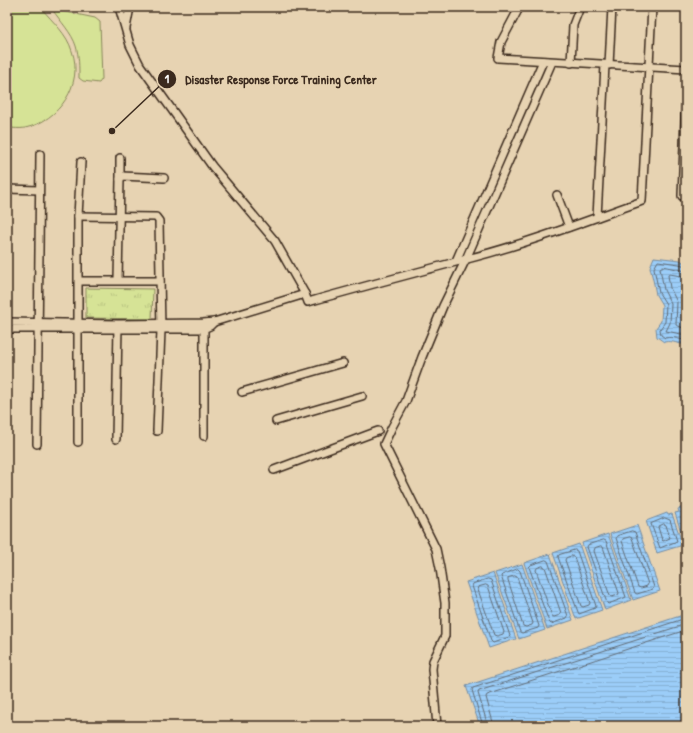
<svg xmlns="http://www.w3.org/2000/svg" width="693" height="733" font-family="'Patrick Hand',sans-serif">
<defs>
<pattern id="park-tufts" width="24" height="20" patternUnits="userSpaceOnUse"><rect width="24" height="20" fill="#d6e396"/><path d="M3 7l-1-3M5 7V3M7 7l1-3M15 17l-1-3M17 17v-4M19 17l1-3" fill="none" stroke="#b9c381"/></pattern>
<pattern id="water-rules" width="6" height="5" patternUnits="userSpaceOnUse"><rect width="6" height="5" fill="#9bcdf8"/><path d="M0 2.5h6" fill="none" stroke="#86b0d4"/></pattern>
</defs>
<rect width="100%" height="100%" fill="#e7d3b2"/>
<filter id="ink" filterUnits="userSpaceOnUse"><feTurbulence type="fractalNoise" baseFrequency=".025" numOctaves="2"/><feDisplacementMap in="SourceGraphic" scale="8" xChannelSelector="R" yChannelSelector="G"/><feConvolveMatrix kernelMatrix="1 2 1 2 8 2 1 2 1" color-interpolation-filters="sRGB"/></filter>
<g filter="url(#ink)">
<g fill="#d6e396" stroke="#88865a">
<path d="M 7,7 L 37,7 L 42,9 C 53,22 67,34 72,51 C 84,84 59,121 25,128 C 20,129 13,128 7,128 Z"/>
<path d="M 52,9 L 95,18 L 100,22 L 102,79 L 99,83 L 83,81 L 79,78 C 79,67 79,56 76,46 C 72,33 60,21 52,9 Z"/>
</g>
<path fill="url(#park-tufts)" stroke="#88865a" d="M 86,288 L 153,289 L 152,319 L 86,318 Z"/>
<g fill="url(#water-rules)" stroke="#758ca1">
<path d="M 654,257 L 680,260 L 686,264 L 686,344 C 678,345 674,340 664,342 L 657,337 L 656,328 L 661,321 L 662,305 L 656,295 L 654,284 L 650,267 Z"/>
<path d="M 686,506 L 686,544 L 685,544 L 675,513 L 679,512 L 678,509 Z"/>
<path d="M 667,513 L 668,515 L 672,514 L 683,545 L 657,553 L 646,521 Z"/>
<path d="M 637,525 L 660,591 L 633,600 L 610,534 Z"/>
<path d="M 608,534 L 631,600 L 605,610 L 582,543 Z"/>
<path d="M 579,544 L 602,610 L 576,619 L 553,553 Z"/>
<path d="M 550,554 L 573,620 L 547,629 L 524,563 Z"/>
<path d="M 522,564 L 545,630 L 519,639 L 495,573 Z"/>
<path d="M 493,573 L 516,639 L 489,648 L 466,582 Z"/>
<path d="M 686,614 L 686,726 L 480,726 L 466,686 Z"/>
</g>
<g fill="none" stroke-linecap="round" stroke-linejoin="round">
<g stroke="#616b75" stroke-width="1">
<path d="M 686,266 L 679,264 L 658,261 L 654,268 L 659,293 L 666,304 L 665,322 L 660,329 L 661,335 L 665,338 C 675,336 678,340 686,340"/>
<path d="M 686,271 L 663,266 L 660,268 L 664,290 L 671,304 L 670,323 L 666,331 L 686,335"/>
<path d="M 686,277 L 670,274 L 668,275 L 670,288 L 677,302 L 676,325 L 686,329"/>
<path d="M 665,518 L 670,520 L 677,541 L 660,548 L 651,524 Z"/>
<path d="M 664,524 L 666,525 L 670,538 L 663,541 L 662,540 L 658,527 Z"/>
<path d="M 632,531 L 635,532 L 654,587 L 653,589 L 637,594 L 635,593 L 616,538 L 617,536 Z"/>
<path d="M 630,537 L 632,538 L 648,584 L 647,586 L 641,588 L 638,587 L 622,541 L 623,539 Z"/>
<path d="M 604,540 L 606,541 L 626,597 L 624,598 L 608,604 L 607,603 L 587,547 L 588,545 Z"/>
<path d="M 601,546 L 603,547 L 619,593 L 618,595 L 612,597 L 610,596 L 594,551 L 595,548 Z"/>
<path d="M 575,550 L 577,551 L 596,606 L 595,608 L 579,614 L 578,612 L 558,557 L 559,555 Z"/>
<path d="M 572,556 L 574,557 L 590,603 L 589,605 L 583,607 L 581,606 L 565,560 L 566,558 Z"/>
<path d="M 546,560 L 548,561 L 568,616 L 567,618 L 551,624 L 549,622 L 529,567 L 531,565 Z"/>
<path d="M 543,566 L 545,567 L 561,613 L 560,615 L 554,617 L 552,616 L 536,570 L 537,568 Z"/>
<path d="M 518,569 L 520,571 L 539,626 L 538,628 L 522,633 L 520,632 L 501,576 L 502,575 Z"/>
<path d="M 515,576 L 517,577 L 533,623 L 532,625 L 526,627 L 523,626 L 508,580 L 508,578 Z"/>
<path d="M 488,579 L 491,580 L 510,636 L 509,637 L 493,643 L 491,641 L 472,586 L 473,584 Z"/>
<path d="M 486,585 L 488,586 L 504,632 L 503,634 L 497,636 L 494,635 L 478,590 L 479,587 Z"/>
<path d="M 483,726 L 472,690 L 473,688 L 686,618"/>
<path d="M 488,726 L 478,693 L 479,691 L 686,624"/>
<path d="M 494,726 L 486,697 L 487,695 L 686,630"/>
</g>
<g stroke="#3b2a1e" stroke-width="10">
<g id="minor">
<path d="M 119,7 L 130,45 L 140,65 L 212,166 L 275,241 L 305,294"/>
<path d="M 517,7 L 518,10 L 501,42 L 498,58 L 686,69"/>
<path d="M 126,28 L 130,7"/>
<path d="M 571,63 L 573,25 L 580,7"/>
<path d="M 609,65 L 612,7"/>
<path d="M 120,179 L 120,158"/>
<path d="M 7,189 L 39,190"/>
<path d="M 557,195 L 569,227"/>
<path d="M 682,196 L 686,94"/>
<path d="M 78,216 L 156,217 L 159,221 L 161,330 L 157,431"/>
<path d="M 597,217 L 605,65"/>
<path d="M 456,261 L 543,61"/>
<path d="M 118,280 L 120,179 L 122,176 L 164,178"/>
<path d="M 79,281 L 160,281"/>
<path d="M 7,322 L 118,324 L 203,323 L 214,322 L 305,294 L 308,302 C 361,287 414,273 467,259 C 526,244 584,222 642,201 L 652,7"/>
<path d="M 203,325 L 204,332 L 204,436"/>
<path d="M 7,329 L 203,329 L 210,326 L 214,322"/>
<path d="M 242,392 L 343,363"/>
<path d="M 276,421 L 362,396"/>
<path d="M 116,439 L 118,325"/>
<path d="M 78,442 L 78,216 L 81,162"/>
<path d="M 37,444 L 40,154"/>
<path d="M 274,470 L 378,431"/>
<path d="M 437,726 L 432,669 L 433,661 L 445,636 L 445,603 L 440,568 L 436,549 L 384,444 L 392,427 L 406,401 L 422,357 L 443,306 L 466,259 L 552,62"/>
</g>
</g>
<use href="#minor" stroke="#e7d3b2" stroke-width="7"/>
</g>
</g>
<path fill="none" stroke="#3b2a1e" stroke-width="1.5" d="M112 131L167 79"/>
<g fill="#3b2a1e" stroke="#e7d3b2" stroke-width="1.5">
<circle cx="112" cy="131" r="4"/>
<circle cx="167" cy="79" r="10"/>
</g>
<g font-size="12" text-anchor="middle" font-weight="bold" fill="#fff">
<text x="167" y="83">1</text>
</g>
<g font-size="13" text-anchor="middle" font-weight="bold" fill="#3b2a1e" stroke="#e7d3b2" stroke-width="4" stroke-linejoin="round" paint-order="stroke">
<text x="281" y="84">Disaster Response Force Training Center</text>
</g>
<rect width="693" height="733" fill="none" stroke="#e7d3b2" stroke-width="24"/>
<rect x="12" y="12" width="669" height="709" fill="none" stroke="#3b2a1e" stroke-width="1.5" filter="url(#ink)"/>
</svg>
